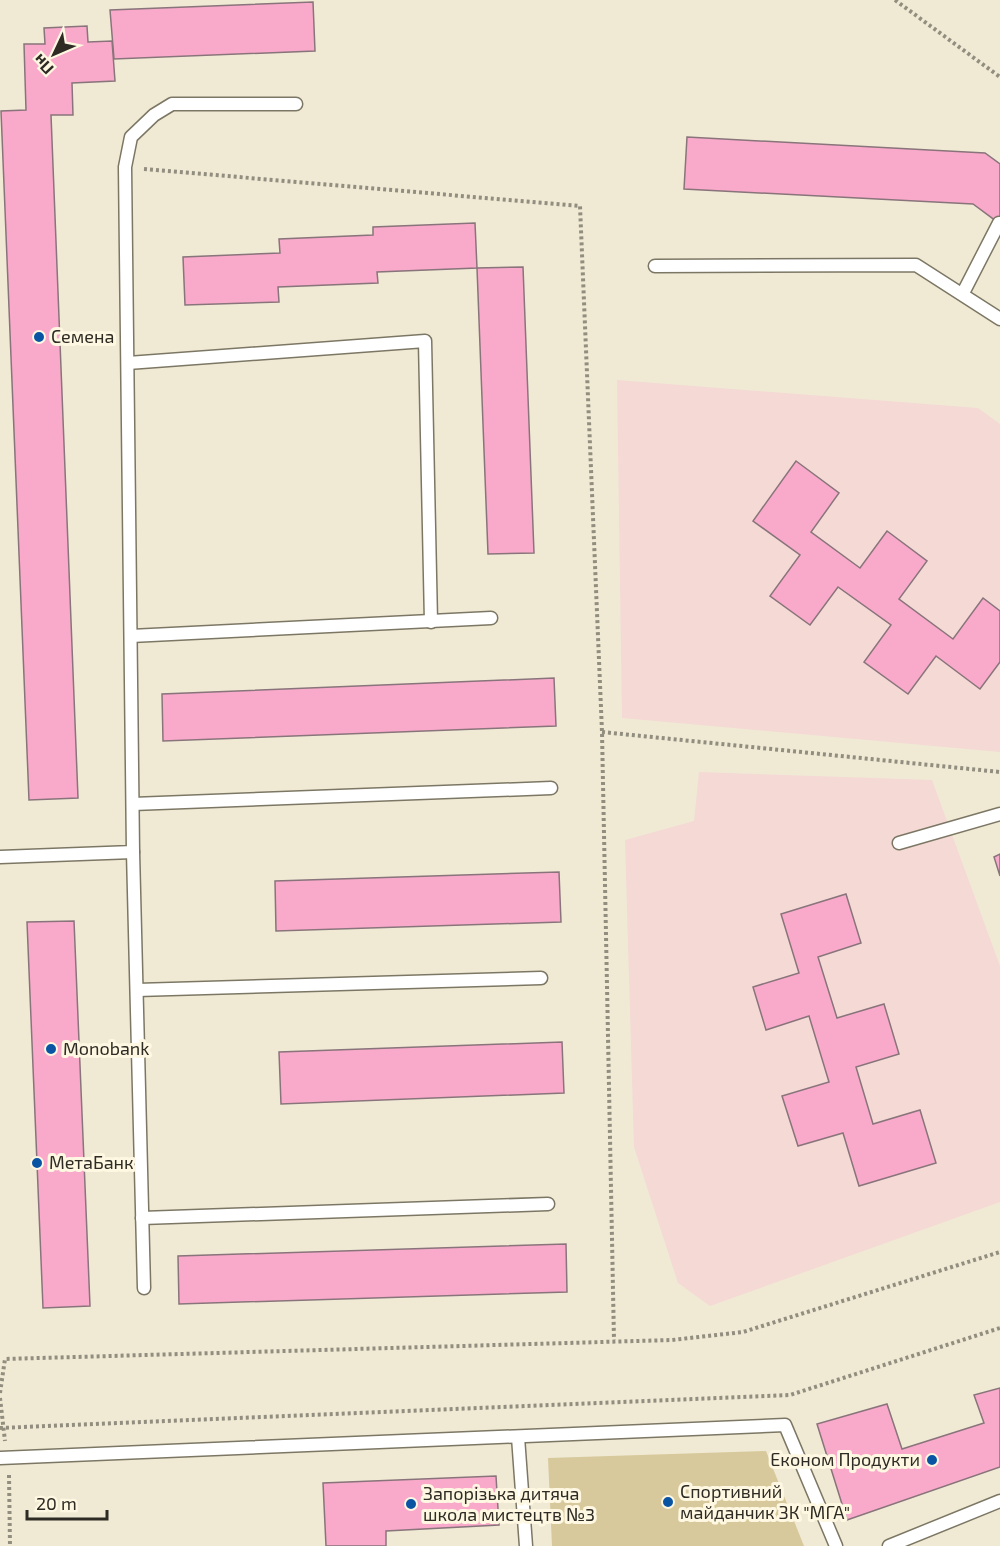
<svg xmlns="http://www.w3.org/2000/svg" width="1000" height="1546" font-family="'Exo 2',sans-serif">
<rect width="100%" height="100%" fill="#f0ead5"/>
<g fill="#f4d9d5">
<path d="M 617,380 L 978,408 L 1000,424 L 1000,752 L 622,718 Z"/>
<path d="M 699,772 L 932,780 L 1000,966 L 1000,1202 L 710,1306 L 678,1283 L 634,1147 L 625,840 L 694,821 Z"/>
</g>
<path fill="#d7c99b" d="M 766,1451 L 804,1546 L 552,1546 L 548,1458 Z"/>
<g fill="#f9aaca" stroke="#89747b" stroke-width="1.5">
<path d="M 313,2 L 315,51 L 114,59 L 110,10 Z"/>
<path d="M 87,26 L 88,42 L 112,41 L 115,81 L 72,83 L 73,115 L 51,115 L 78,798 L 29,800 L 1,111 L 26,110 L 24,44 L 45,44 L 44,28 Z"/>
<path d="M 687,137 L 985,153 L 1000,164 L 1000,224 L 973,204 L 684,189 Z"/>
<path d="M 475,223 L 477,268 L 377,272 L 378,283 L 278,287 L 279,302 L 185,305 L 183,257 L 280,253 L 279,239 L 373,235 L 373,227 Z"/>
<path d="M 523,267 L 534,553 L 488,554 L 477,268 Z"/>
<path d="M 796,461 L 839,493 L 811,532 L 860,568 L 887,531 L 927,561 L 899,599 L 953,639 L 983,598 L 1000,611 L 1000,662 L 980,689 L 936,656 L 908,694 L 864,662 L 891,625 L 838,587 L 810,625 L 770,596 L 800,555 L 753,521 Z"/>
<path d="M 554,678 L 556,726 L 163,741 L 162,694 Z"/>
<path d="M 1000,854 L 1000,876 L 994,857 Z"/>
<path d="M 559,872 L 561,922 L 276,931 L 275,881 Z"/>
<path d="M 846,894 L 861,943 L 818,957 L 837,1018 L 884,1004 L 899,1054 L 856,1067 L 873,1124 L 920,1110 L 936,1163 L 859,1186 L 843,1133 L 798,1146 L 782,1096 L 829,1082 L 809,1016 L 766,1030 L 753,987 L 799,973 L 781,914 Z"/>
<path d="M 74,921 L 90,1306 L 43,1308 L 27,922 Z"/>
<path d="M 562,1042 L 564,1093 L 281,1104 L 279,1052 Z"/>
<path d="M 566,1244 L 567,1292 L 179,1304 L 178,1256 Z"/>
<path d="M 1000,1388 L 1000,1467 L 847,1520 L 817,1424 L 887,1404 L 902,1449 L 984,1423 L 974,1395 Z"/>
<path d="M 496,1476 L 499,1525 L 386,1531 L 386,1546 L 326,1546 L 323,1483 Z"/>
</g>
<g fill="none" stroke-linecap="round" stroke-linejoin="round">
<g stroke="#7c7764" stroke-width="15">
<g id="lane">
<path d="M 655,266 L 916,265 L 1000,319"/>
<path d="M 963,293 L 999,223"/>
<path d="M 128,363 L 425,341 L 431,622"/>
<path d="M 131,636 L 491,618"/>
<path d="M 133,804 L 551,788"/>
<path d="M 899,843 L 1000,814"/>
<path d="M 133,852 L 144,1288"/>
<path d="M 0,857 L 133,852 L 125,167 L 131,137 L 154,115 L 172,104 L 296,104"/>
<path d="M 137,990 L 541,978"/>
<path d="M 142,1218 L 548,1204"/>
<path d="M 518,1437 L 526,1546"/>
<path d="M 0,1458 L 785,1425 L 836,1546"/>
<path d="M 889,1546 L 1000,1501"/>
</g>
</g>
<g stroke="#928e7f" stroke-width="4" stroke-dasharray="3 3" stroke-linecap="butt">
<path d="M 895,0 L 1000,77"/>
<path d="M 144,169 L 580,206 L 602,732 L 614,1340"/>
<path d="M 602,732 L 1000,772"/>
<path d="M 0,1393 L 5,1359 L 672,1340 L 743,1332 L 1000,1252"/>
<path d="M 0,1398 L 5,1441"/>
<path d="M 0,1428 L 790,1395 L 1000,1328"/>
<path d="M 9,1475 L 10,1546"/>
</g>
<use href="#lane" stroke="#fff" stroke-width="12"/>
</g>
<g fill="#0955a4" stroke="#fef7e2" stroke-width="2">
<circle cx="39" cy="337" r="6"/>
<circle cx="51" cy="1049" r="6"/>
<circle cx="37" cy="1163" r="6"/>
<circle cx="932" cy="1460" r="6"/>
<circle cx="668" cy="1502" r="6"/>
<circle cx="411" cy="1504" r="6"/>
</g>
<g text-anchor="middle" stroke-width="6" stroke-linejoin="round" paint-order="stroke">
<g font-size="18" fill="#2d2b23" stroke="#fef7e2" text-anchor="start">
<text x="51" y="343">Семена</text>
<text x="63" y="1055">Monobank</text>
<text x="49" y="1169">МетаБанк</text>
<text x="920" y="1466" text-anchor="end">Економ Продукти</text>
<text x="680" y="1498">Спортивний<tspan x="680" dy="21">майданчик ЗК "МГА"</tspan></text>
<text x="423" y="1500">Запорізька дитяча<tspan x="423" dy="21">школа мистецтв №3</tspan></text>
</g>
</g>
<g transform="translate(54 54) rotate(226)" stroke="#fef7e2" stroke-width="4.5" paint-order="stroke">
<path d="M0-4.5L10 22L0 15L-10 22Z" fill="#2d2b23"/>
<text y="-9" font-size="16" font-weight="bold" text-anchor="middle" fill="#2d2b23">Пн</text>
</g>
<path d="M27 1510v9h80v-9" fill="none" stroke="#2d2b23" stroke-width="3"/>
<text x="36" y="1510" font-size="18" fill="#2d2b23" stroke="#fef7e2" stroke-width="4.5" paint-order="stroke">20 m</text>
</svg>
